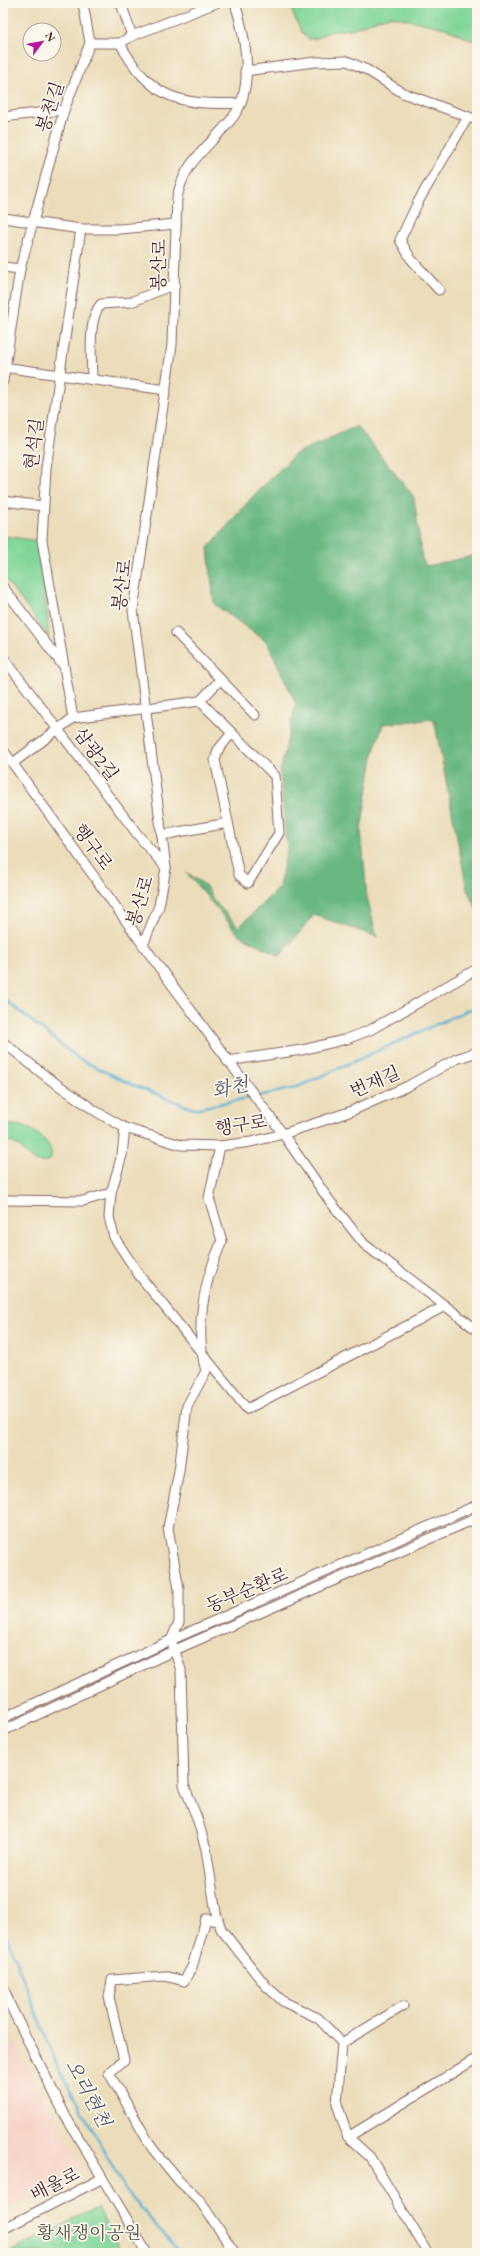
<svg xmlns="http://www.w3.org/2000/svg" width="480" height="2256" font-family="'EB Garamond','Noto Serif KR',serif">
<rect width="100%" height="100%" fill="#fbf7ec"/>
<filter id="ink" filterUnits="userSpaceOnUse"><feTurbulence type="fractalNoise" baseFrequency=".025" numOctaves="2"/><feDisplacementMap in="SourceGraphic" scale="8" xChannelSelector="R" yChannelSelector="G"/><feConvolveMatrix kernelMatrix="1 2 1 2 8 2 1 2 1" color-interpolation-filters="sRGB"/></filter>
<filter id="wash" filterUnits="userSpaceOnUse"><feTurbulence type="fractalNoise" baseFrequency=".012" numOctaves="4" result="noise"/><feDisplacementMap in="SourceGraphic" scale="16" xChannelSelector="R" yChannelSelector="G"/><feGaussianBlur stdDeviation="0.9" result="paint"/><feColorMatrix in="noise" values="0 0 0 0 0 0 0 0 0 0 0 0 0 0 0 0 0 1.4 0 .05"/><feComposite in="paint" operator="in"/></filter>
<g filter="url(#wash)">
<rect width="100%" height="100%" fill="#ebddba"/>
<path fill="#f7d1c6" d="M 3,2022 L 83,2167 L 3,2210 Z"/>
<g fill="#80d699" stroke="#657a62">
<path d="M 288,3 L 477,3 L 477,40 L 471,40 L 445,28 L 391,16 L 378,19 L 355,28 L 329,32 L 315,39 L 308,39 L 302,33 Z"/>
<path d="M 3,536 L 41,541 L 49,637 L 3,576 Z"/>
<path d="M 10,1125 C 26,1123 55,1140 51,1159 C 29,1173 25,1139 3,1141 L 3,1127 Z"/>
<path d="M 98,2207 L 122,2253 L 8,2253 Z"/>
</g>
<path fill="#68b781" stroke="#596b56" d="M 357,426 L 414,497 L 422,559 L 427,566 L 477,555 L 477,910 L 467,889 L 434,719 L 383,724 L 374,751 L 361,830 L 367,897 L 377,937 L 314,915 L 280,956 L 239,935 L 186,872 L 205,885 L 214,901 L 239,927 L 279,887 L 287,849 L 280,772 L 296,704 L 267,642 L 214,604 L 208,548 L 253,496 L 295,454 Z"/>
<g fill="none" stroke-linecap="round" stroke-linejoin="round">
<g stroke="#59b0d6" stroke-width="2.5">
<path d="M 3,998 L 79,1059 L 131,1084 L 194,1109 L 253,1097"/>
<path d="M 258,1096 L 295,1088 L 477,1006"/>
<path d="M 3,1928 L 57,2065 L 126,2191 L 180,2253"/>
</g>
</g>
</g>
<g filter="url(#ink)">
<g fill="none" stroke-linecap="round" stroke-linejoin="round">
<g stroke="#82625d" stroke-width="11">
<g id="minor">
<path d="M 121,3 L 132,36"/>
<path d="M 90,43 L 120,43 L 132,36 L 216,3"/>
<path d="M 120,43 C 149,99 181,106 241,103"/>
<path d="M 245,71 L 315,62 L 347,61 L 367,70 L 403,93 L 477,120"/>
<path d="M 3,117 L 64,110"/>
<path d="M 3,218 L 81,229 L 120,229 L 176,224"/>
<path d="M 3,267 L 20,269"/>
<path d="M 439,290 L 411,259 L 400,240 L 418,202 L 468,117"/>
<path d="M 3,367 L 166,390"/>
<path d="M 92,380 C 92,359 87,319 101,304 L 131,302 L 175,284"/>
<path d="M 3,381 L 20,269 L 64,110 L 90,43 L 83,3"/>
<path d="M 3,501 L 43,506"/>
<path d="M 3,587 L 61,663"/>
<path d="M 176,633 L 255,715"/>
<path d="M 3,657 L 138,835 L 166,868"/>
<path d="M 200,701 L 275,776 L 279,833 L 248,883 L 239,875 L 215,760 L 218,750 L 232,733"/>
<path d="M 73,718 L 42,540 L 46,468 L 81,229"/>
<path d="M 3,750 L 167,978 L 283,1134 L 329,1200 L 364,1244 L 477,1330"/>
<path d="M 13,763 L 73,718 L 200,701 L 220,680"/>
<path d="M 162,835 L 228,823"/>
<path d="M 143,945 L 159,906 L 166,868 L 133,610 L 172,345 L 177,198 C 184,165 200,154 222,130 C 229,123 237,113 241,103 C 252,73 244,32 235,3"/>
<path d="M 3,1042 L 48,1078 L 97,1112 L 125,1128 L 181,1145 L 220,1146 L 251,1142 L 283,1134 L 349,1112 L 408,1086 L 456,1059 L 477,1052"/>
<path d="M 227,1061 L 302,1050 L 347,1039 L 370,1030 L 477,969"/>
<path d="M 220,1146 L 209,1198 L 222,1241 C 204,1280 194,1329 206,1371 L 187,1406 L 179,1471 L 168,1528 L 179,1589 L 179,1622 L 171,1640 L 181,1670 L 184,1785 L 197,1818 L 206,1849 L 216,1913 L 221,1929 L 266,1986 L 284,2002 L 318,2018 L 342,2043 L 337,2104 L 348,2137 L 370,2157 L 428,2253"/>
<path d="M 111,1193 L 109,1217 L 114,1237 L 139,1275 L 247,1409 L 445,1306"/>
<path d="M 3,1200 L 83,1201 L 111,1193 L 122,1155 L 125,1128"/>
<path d="M 3,1718 L 171,1640 L 477,1505"/>
<path d="M 3,1731 L 175,1650 L 477,1518"/>
<path d="M 218,1921 L 206,1919 L 192,1967 L 184,1981 L 165,1976 L 112,1980 L 109,1997 L 124,2060 L 109,2073 L 152,2148 L 179,2181 L 200,2201 L 235,2253"/>
<path d="M 3,1986 L 10,2005 L 66,2117 L 147,2253"/>
<path d="M 342,2043 L 403,2006"/>
<path d="M 348,2137 L 477,2058"/>
<path d="M 3,2229 L 101,2179"/>
</g>
</g>
<use href="#minor" stroke="#fff" stroke-width="9"/>
</g>
</g>
<g text-anchor="middle" stroke-width="3.5" stroke-linejoin="round" paint-order="stroke">
<g font-size="18" fill="#4a1f2b" stroke="#fbf7ec">
<text transform="translate(50 107) rotate(-72)" y="6">봉천길</text>
<text transform="translate(159 265) rotate(-89)" y="6">봉산로</text>
<text transform="translate(34 444) rotate(-83)" y="6">현석길</text>
<text transform="translate(122 585) rotate(-83)" y="6">봉산로</text>
<text transform="translate(96 754) rotate(53)" y="6">삼광2길</text>
<text transform="translate(93 847) rotate(54)" y="6">행구로</text>
<text transform="translate(140 901) rotate(-73)" y="6">봉산로</text>
<text transform="translate(375 1082) rotate(-24)" y="6">번재길</text>
<text transform="translate(241 1125) rotate(-9)" y="6">행구로</text>
<text transform="translate(247 1590) rotate(-23)" y="6">동부순환로</text>
<text transform="translate(55 2184) rotate(-27)" y="6">배울로</text>
</g>
<g font-size="18" fill="#5a564c" stroke="#fbf7ec">
<text x="89" y="2239">황새쟁이공원</text>
</g>
<g font-size="19" font-style="italic" fill="#50596f" stroke="#fbf7ec">
<text transform="translate(230 1087) rotate(-12)" y="7">화천</text>
<text transform="translate(89 2093) rotate(62)" y="7">오리현천</text>
</g>
</g>
<rect width="480" height="2256" fill="none" stroke="#fbf7ec" stroke-width="16"/>
<g transform="translate(42 42) rotate(58)"><circle r="19" fill="#fbf7ec" stroke="#b4a19f"/>
<path d="M0-3L7 15L0 10L-7 15Z" fill="#b5179e"/>
<text y="-6" font-size="11" font-weight="bold" text-anchor="middle" fill="#4a1f2b">N</text>
</g>
</svg>
